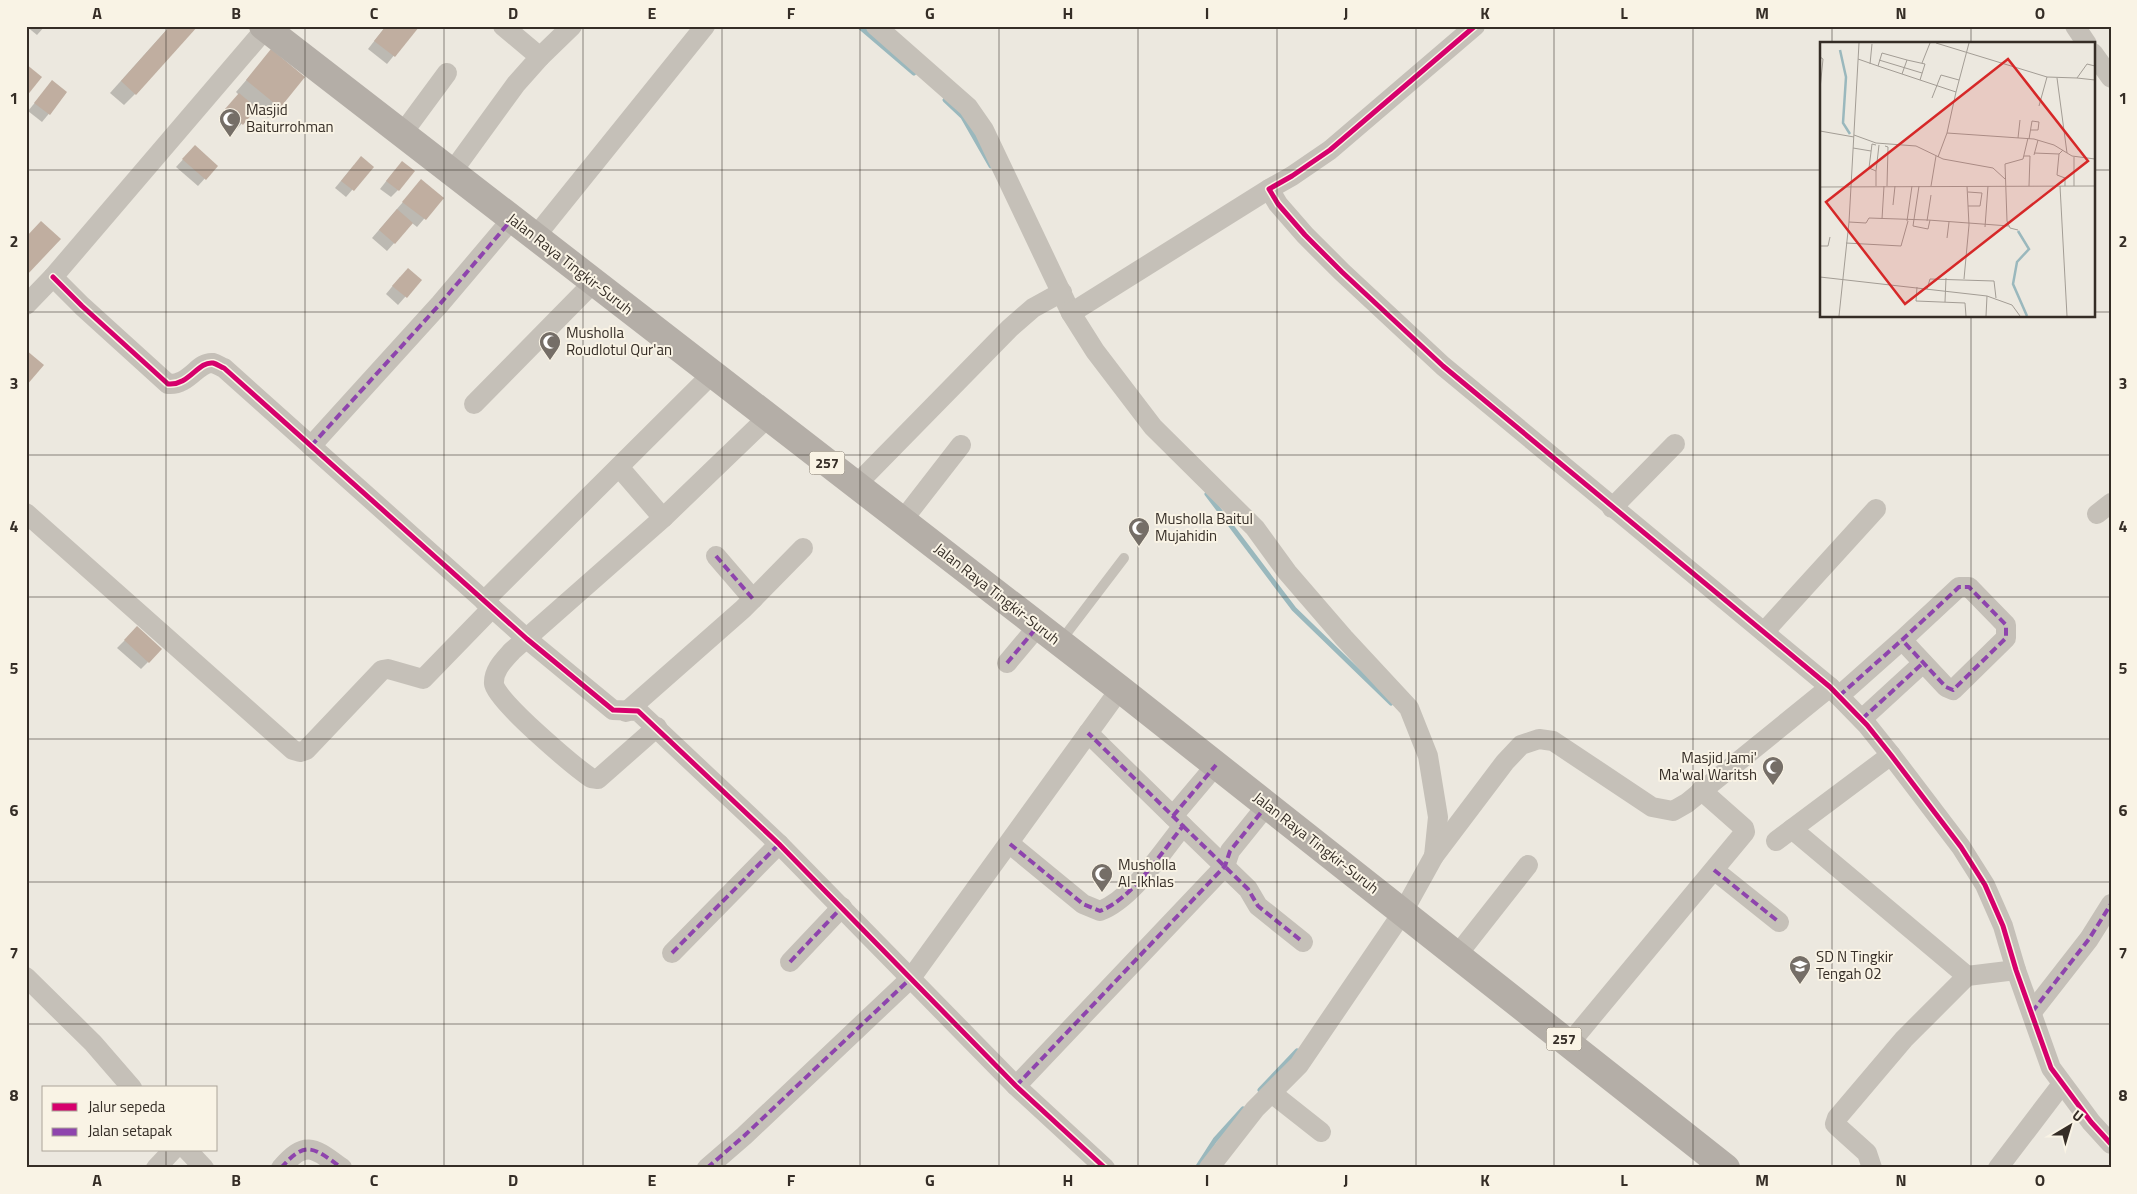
<svg xmlns="http://www.w3.org/2000/svg" width="2137" height="1194" font-family="'Titillium Web',sans-serif">
<rect width="100%" height="100%" fill="#ece8df"/>
<g fill="#0003">
<path d="M 26,26 L 45,26 L 37,35 Z"/>
<path d="M 170,26 L 135,94 L 124,105 L 110,93 Z"/>
<path d="M 386,26 L 417,27 L 387,64 L 368,49 Z"/>
<path d="M 272,50 L 304,77 L 268,118 L 256,108 L 235,131 L 219,117 L 239,95 L 236,92 Z"/>
<path d="M 52,82 L 66,93 L 42,122 L 28,111 Z"/>
<path d="M 188,154 L 216,166 L 198,186 L 176,167 Z"/>
<path d="M 354,165 L 372,167 L 346,197 L 335,188 Z"/>
<path d="M 395,170 L 398,190 L 391,197 L 380,189 Z"/>
<path d="M 421,181 L 442,198 L 417,227 L 412,223 L 387,251 L 372,238 Z"/>
<path d="M 400,277 L 420,280 L 398,305 L 386,294 Z"/>
<path d="M 137,628 L 148,662 L 141,669 L 117,648 Z"/>
</g>
<g fill="none" stroke-linecap="round" stroke-linejoin="round">
<g stroke="#9ab8bd" stroke-width="5">
<path d="M 859,26 L 914,73"/>
<path d="M 945,100 L 963,117 L 991,166"/>
<path d="M 1207,494 L 1294,609 L 1391,703"/>
<path d="M 1260,1090 L 1297,1051"/>
<path d="M 1197,1168 L 1215,1140 L 1243,1109"/>
</g>
</g>
<g fill="#c0aea0">
<path d="M 170,26 L 198,26 L 136,95 L 121,81 Z"/>
<path d="M 386,26 L 418,26 L 419,27 L 395,57 L 374,41 Z"/>
<path d="M 271,49 L 305,77 L 280,108 L 246,80 Z"/>
<path d="M 26,64 L 42,77 L 26,97 Z"/>
<path d="M 52,80 L 67,92 L 50,115 L 34,103 Z"/>
<path d="M 239,93 L 257,108 L 243,125 L 225,109 Z"/>
<path d="M 195,145 L 218,166 L 206,180 L 182,159 Z"/>
<path d="M 361,156 L 374,167 L 354,191 L 341,181 Z"/>
<path d="M 402,161 L 415,171 L 399,191 L 386,181 Z"/>
<path d="M 421,179 L 444,198 L 426,220 L 402,202 Z"/>
<path d="M 397,209 L 413,223 L 395,244 L 379,230 Z"/>
<path d="M 41,221 L 61,239 L 26,276 L 26,237 Z"/>
<path d="M 408,268 L 422,280 L 407,298 L 392,286 Z"/>
<path d="M 26,350 L 44,365 L 26,386 Z"/>
<path d="M 137,626 L 162,649 L 149,663 L 124,640 Z"/>
</g>
<g fill="none" stroke-linecap="round" stroke-linejoin="round">
<path stroke="#c5c0b8" stroke-width="10" d="M 1060,642 L 1124,558"/>
<g stroke="#c5c0b8" stroke-width="20">
<path d="M 876,26 L 968,107 L 984,130 L 1071,313 L 1095,351 L 1153,427 L 1255,528 L 1287,572 L 1344,638 L 1409,708 L 1428,756 L 1438,817 L 1434,856"/>
<path d="M 1475,26 L 1330,150 L 1292,176 L 1269,189 L 1278,204 L 1305,235 L 1342,272 L 1443,366 L 1830,687 L 1867,725 L 1891,755 L 1961,847 L 1985,885 L 2003,926 L 2016,970 L 2051,1068 L 2091,1122 L 2111,1144"/>
<path d="M 2075,26 L 2087,44"/>
<path d="M 2093,53 L 2111,78"/>
<path d="M 540,57 L 572,26"/>
<path d="M 402,134 L 447,73"/>
<path d="M 452,172 L 516,84 L 540,57 L 503,26"/>
<path d="M 535,237 L 705,26"/>
<path d="M 53,277 L 82,306 L 168,384 C 189,386 198,361 213,363 C 217,364 221,367 224,368 L 527,639 L 613,710 L 638,711 L 779,844 L 1016,1086 L 1105,1168"/>
<path d="M 26,305 L 53,277 L 266,28"/>
<path d="M 1071,313 L 1269,189"/>
<path d="M 474,404 L 594,282"/>
<path d="M 311,446 L 440,304 L 512,219"/>
<path d="M 619,467 L 663,518"/>
<path d="M 856,485 L 1010,328 L 1033,308 L 1062,292"/>
<path d="M 1612,508 L 1675,444"/>
<path d="M 26,513 L 293,750 L 300,752 L 306,750 L 382,670 L 388,669 L 423,679 L 492,608"/>
<path d="M 2097,514 L 2111,503"/>
<path d="M 902,521 L 961,445"/>
<path d="M 716,556 L 753,599"/>
<path d="M 484,601 L 712,374"/>
<path d="M 1764,632 L 1876,509"/>
<path d="M 1007,663 L 1038,626"/>
<path d="M 1839,696 L 1902,640 L 1959,587 L 1969,587 L 2006,625 L 2006,638 L 1953,690 L 1946,687 L 1902,640"/>
<path d="M 626,712 L 743,609 L 803,548"/>
<path d="M 1862,719 L 1923,663"/>
<path d="M 657,727 L 598,779 L 591,778 C 575,767 495,700 494,684 C 493,670 504,660 512,651 L 663,518 L 768,417"/>
<path d="M 1173,816 L 1216,765"/>
<path d="M 1183,826 L 1248,889 L 1258,906 L 1303,942"/>
<path d="M 1792,829 L 1967,976"/>
<path d="M 1776,841 L 1891,755"/>
<path d="M 1010,844 L 1083,904 L 1100,911 C 1132,899 1161,853 1183,826 L 1088,733"/>
<path d="M 1714,870 L 1779,922"/>
<path d="M 672,953 L 779,844"/>
<path d="M 1458,954 L 1528,865"/>
<path d="M 790,962 L 842,907"/>
<path d="M 26,977 L 93,1043 L 132,1088"/>
<path d="M 2032,1012 L 2089,939 L 2111,904"/>
<path d="M 1569,1044 L 1745,832 L 1744,828 L 1701,790"/>
<path d="M 1016,1086 L 1225,866 L 1230,851 L 1267,805"/>
<path d="M 1273,1094 L 1321,1132"/>
<path d="M 187,1150 L 204,1168"/>
<path d="M 156,1168 L 173,1150"/>
<path d="M 281,1168 C 306,1139 314,1148 342,1168"/>
<path d="M 707,1168 L 744,1136 L 911,978 L 1120,689"/>
<path d="M 1209,1168 L 1255,1109 L 1299,1065 L 1403,912 L 1434,856 L 1505,762 L 1521,745 L 1539,739 L 1553,741 L 1652,807 L 1673,811 L 1687,803 L 1830,687"/>
<path d="M 1872,1168 L 1867,1153 L 1837,1126 L 1835,1124 L 1837,1118 L 1904,1039 L 1967,976 L 2016,970"/>
<path d="M 1998,1168 L 2062,1084"/>
</g>
<path stroke="#b4aea7" stroke-width="28" d="M 263,26 L 1120,689 L 1726,1168"/>
<g stroke="#8e44ad" stroke-width="4" stroke-dasharray="8 4" stroke-linecap="butt">
<path d="M 311,446 L 440,304 L 512,219"/>
<path d="M 716,556 L 753,599"/>
<path d="M 1007,663 L 1038,626"/>
<path d="M 1839,696 L 1902,640 L 1959,587 L 1969,587 L 2006,625 L 2006,638 L 1953,690 L 1946,687 L 1902,640"/>
<path d="M 1862,719 L 1923,663"/>
<path d="M 1173,816 L 1216,765"/>
<path d="M 1183,826 L 1248,889 L 1258,906 L 1303,942"/>
<path d="M 1010,844 L 1083,904 L 1100,911 C 1132,899 1161,853 1183,826 L 1088,733"/>
<path d="M 1714,870 L 1779,922"/>
<path d="M 672,953 L 779,844"/>
<path d="M 790,962 L 842,907"/>
<path d="M 2032,1012 L 2089,939 L 2111,904"/>
<path d="M 1016,1086 L 1225,866 L 1230,851 L 1267,805"/>
<path d="M 281,1168 C 306,1139 314,1148 342,1168"/>
<path d="M 707,1168 L 744,1136 L 911,978"/>
</g>
<g stroke="#f9f3e5" stroke-width="8">
<g id="cycleway">
<path d="M 1475,26 L 1330,150 L 1292,176 L 1269,189 L 1278,204 L 1305,235 L 1342,272 L 1443,366 L 1830,687 L 1867,725 L 1891,755 L 1961,847 L 1985,885 L 2003,926 L 2016,970 L 2051,1068 L 2091,1122 L 2111,1144"/>
<path d="M 53,277 L 82,306 L 168,384 C 189,386 198,361 213,363 C 217,364 221,367 224,368 L 527,639 L 613,710 L 638,711 L 779,844 L 1016,1086 L 1105,1168"/>
</g>
</g>
<use href="#cycleway" stroke="#d6006c" stroke-width="5"/>
</g>
<path fill="none" stroke="#352d26" stroke-width="1" stroke-opacity="0.55" d="M 166,26 L 166,1088M 305,26 L 305,1168M 444,26 L 444,1168M 583,26 L 583,1168M 722,26 L 722,1168M 860,26 L 860,1168M 999,26 L 999,1168M 1138,26 L 1138,1168M 1277,26 L 1277,1168M 1416,26 L 1416,1168M 1554,26 L 1554,1168M 1693,26 L 1693,1168M 1832,26 L 1832,44M 1971,26 L 1971,44M 26,170 L 1821,170M 2093,170 L 2111,170M 26,312 L 1821,312M 2093,312 L 2111,312M 1832,316 L 1832,1168M 1971,316 L 1971,1168M 26,455 L 2111,455M 26,597 L 2111,597M 26,739 L 2111,739M 26,882 L 2111,882M 26,1024 L 2111,1024M 166,1150 L 166,1168"/>
<defs>
<g id="mosque-pin" transform="scale(1.125)"><path d="M0 17L-7.5 6A9.5 9.5 0 1 1 7.5 6Z" fill="#756e67" stroke="#f9f3e5"/><path d="M3.5-4.9A6 6 0 1 0 3.5 4.9A5 5 0 1 1 3.5-4.9Z" fill="#fff"/></g>
<g id="school-pin" transform="scale(1.125)"><path d="M0 17L-7.5 6A9.5 9.5 0 1 1 7.5 6Z" fill="#756e67" stroke="#f9f3e5"/><path d="M0-5L7-2L0 1L-7-2ZM-4 1L0 2.5L4 1V4Q0 6-4 4Z" fill="#fff"/></g>
</defs>
<g fill-rule="evenodd">
<use href="#mosque-pin" x="230" y="119"/>
<use href="#mosque-pin" x="550" y="342"/>
<use href="#mosque-pin" x="1139" y="528"/>
<use href="#mosque-pin" x="1773" y="767"/>
<use href="#mosque-pin" x="1102" y="874"/>
<use href="#school-pin" x="1800" y="966"/>
</g>
<g text-anchor="middle" stroke-width="4" stroke-linejoin="round" paint-order="stroke">
<g fill="#f9f3e5" stroke="#70685f" stroke-width="1">
<rect x="809.5" y="451.5" width="35" height="23" rx="4"/>
<rect x="1546.5" y="1027.5" width="35" height="23" rx="4"/>
</g>
<g font-size="14" font-weight="bold" fill="#352d26">
<text x="827" y="468">257</text>
<text x="1564" y="1044">257</text>
</g>
<g font-size="15" fill="#352d26" stroke="#f9f3e5" text-anchor="start">
<text x="246" y="115">Masjid<tspan x="246" dy="17">Baiturrohman</tspan></text>
<text x="566" y="338">Musholla<tspan x="566" dy="17">Roudlotul Qur'an</tspan></text>
<text x="1155" y="524">Musholla Baitul<tspan x="1155" dy="17">Mujahidin</tspan></text>
<text x="1757" y="763" text-anchor="end">Masjid Jami'<tspan x="1757" dy="17">Ma'wal Waritsh</tspan></text>
<text x="1118" y="870">Musholla<tspan x="1118" dy="17">Al-Ikhlas</tspan></text>
<text x="1816" y="962">SD N Tingkir<tspan x="1816" dy="17">Tengah 02</tspan></text>
</g>
<g font-size="15" fill="#352d26" stroke="#f9f3e5">
<text transform="translate(570 264) rotate(38)" y="5">Jalan Raya Tingkir-Suruh</text>
<text transform="translate(997 594) rotate(38)" y="5">Jalan Raya Tingkir-Suruh</text>
<text transform="translate(1316 843) rotate(38)" y="5">Jalan Raya Tingkir-Suruh</text>
</g>
</g>
<g transform="translate(1820 42)">
<rect width="275" height="275" fill="#ece8df"/>
<path fill="none" stroke="#9ab8bd" stroke-width="2.5" d="M 20,8 L 26,35 L 23,81 L 30,92M 198,189 L 209,207 L 197,220 L 193,242 L 207,274"/>
<path fill="none" stroke="#a39d95" stroke-width="1" d="M 116,1 L 227,35 L 257,36 L 267,22 L 275,24M 0,15 L 3,17 L 0,47M 38,17 L 58,24 L 62,11 L 87,18 L 82,32M 59,18 L 102,31M 87,18 L 105,22 L 100,38M 102,21 L 110,1M 50,22 L 52,2M 58,24 L 136,50 L 149,1M 237,36 L 247,111M 257,36 L 275,38M 136,50 L 127,91 L 214,97 L 234,103 L 252,114 L 275,117M 112,56 L 121,33 L 139,38M 219,64 L 227,35M 0,89 L 34,95M 34,93 L 56,101 L 96,104 L 123,117 L 173,126 L 185,137M 198,96 L 200,78M 209,97 L 212,79 L 219,80 L 218,88 L 211,88M 56,103 L 52,102 L 49,126 L 56,129 L 56,144M 65,104 L 68,105 L 67,144M 33,106 L 51,109M 243,108 L 239,112 L 237,133 L 245,136 L 245,144M 214,111 L 239,112M 214,113 L 218,98M 204,114 L 210,114 L 209,144M 118,115 L 127,91M 254,115 L 254,144M 56,129 L 59,103M 99,144 L 93,184 L 108,187 L 110,178M 111,144 L 116,114M 240,144 L 247,274M 0,145 L 275,144M 148,150 L 162,151 L 160,164 L 148,164M 73,163 L 75,144M 62,177 L 64,144M 87,179 L 92,144M 107,179 L 111,153M 29,180 L 46,181 L 49,176 L 108,178 L 189,184M 165,185 L 168,144M 198,188 L 190,186 L 187,179 L 185,122 L 203,117 L 208,96M 127,196 L 129,180M 26,201 L 81,204 L 88,179M 0,204 L 8,204 L 10,195M 0,235 L 167,254 L 192,263 L 200,274M 144,237 L 149,183 L 147,144M 97,245 L 96,259 L 145,261 L 146,274M 107,247 L 110,237 L 174,239 L 176,256M 125,260 L 126,236M 19,274 L 29,180 L 39,1M 166,274 L 167,254"/>
<path fill="#d62828" fill-opacity="0.15" stroke="#d62828" stroke-width="2.5" d="M 188,17 L 268,119 L 85,262 L 6,160 Z"/>
<rect width="275" height="275" fill="none" stroke="#352d26" stroke-width="2.5"/>
</g>
<rect width="2137" height="1194" fill="none" stroke="#f9f3e5" stroke-width="55"/>
<rect x="42" y="1086" width="175" height="65" fill="#f9f3e5" stroke="#aba499"/>
<rect x="52" y="1103" width="25" height="8" fill="#d6006c" stroke="#aba499"/>
<text x="88" y="1112" font-size="15" fill="#352d26">Jalur sepeda</text>
<rect x="52" y="1128" width="25" height="8" fill="#8e44ad" stroke="#aba499"/>
<text x="88" y="1136" font-size="15" fill="#352d26">Jalan setapak</text>
<g transform="translate(2070 1126) rotate(38)" stroke="#f9f3e5" stroke-width="4" paint-order="stroke">
<path d="M0-4L9 19L0 12L-9 19Z" fill="#352d26"/>
<text y="-8" font-size="14" font-weight="bold" text-anchor="middle" fill="#352d26">U</text>
</g>
<rect x="28" y="28" width="2082" height="1138" fill="none" stroke="#352d26" stroke-width="2"/>
<g font-size="16" text-anchor="middle" font-weight="bold" fill="#352d26">
<text x="97" y="19">A</text>
<text x="236" y="19">B</text>
<text x="374" y="19">C</text>
<text x="513" y="19">D</text>
<text x="652" y="19">E</text>
<text x="791" y="19">F</text>
<text x="930" y="19">G</text>
<text x="1068" y="19">H</text>
<text x="1207" y="19">I</text>
<text x="1346" y="19">J</text>
<text x="1485" y="19">K</text>
<text x="1624" y="19">L</text>
<text x="1762" y="19">M</text>
<text x="1901" y="19">N</text>
<text x="2040" y="19">O</text>
<text x="14" y="104">1</text>
<text x="2123" y="104">1</text>
<text x="14" y="247">2</text>
<text x="2123" y="247">2</text>
<text x="14" y="389">3</text>
<text x="2123" y="389">3</text>
<text x="14" y="532">4</text>
<text x="2123" y="532">4</text>
<text x="14" y="674">5</text>
<text x="2123" y="674">5</text>
<text x="14" y="816">6</text>
<text x="2123" y="816">6</text>
<text x="14" y="959">7</text>
<text x="2123" y="959">7</text>
<text x="14" y="1101">8</text>
<text x="2123" y="1101">8</text>
<text x="97" y="1186">A</text>
<text x="236" y="1186">B</text>
<text x="374" y="1186">C</text>
<text x="513" y="1186">D</text>
<text x="652" y="1186">E</text>
<text x="791" y="1186">F</text>
<text x="930" y="1186">G</text>
<text x="1068" y="1186">H</text>
<text x="1207" y="1186">I</text>
<text x="1346" y="1186">J</text>
<text x="1485" y="1186">K</text>
<text x="1624" y="1186">L</text>
<text x="1762" y="1186">M</text>
<text x="1901" y="1186">N</text>
<text x="2040" y="1186">O</text>
</g>
</svg>
